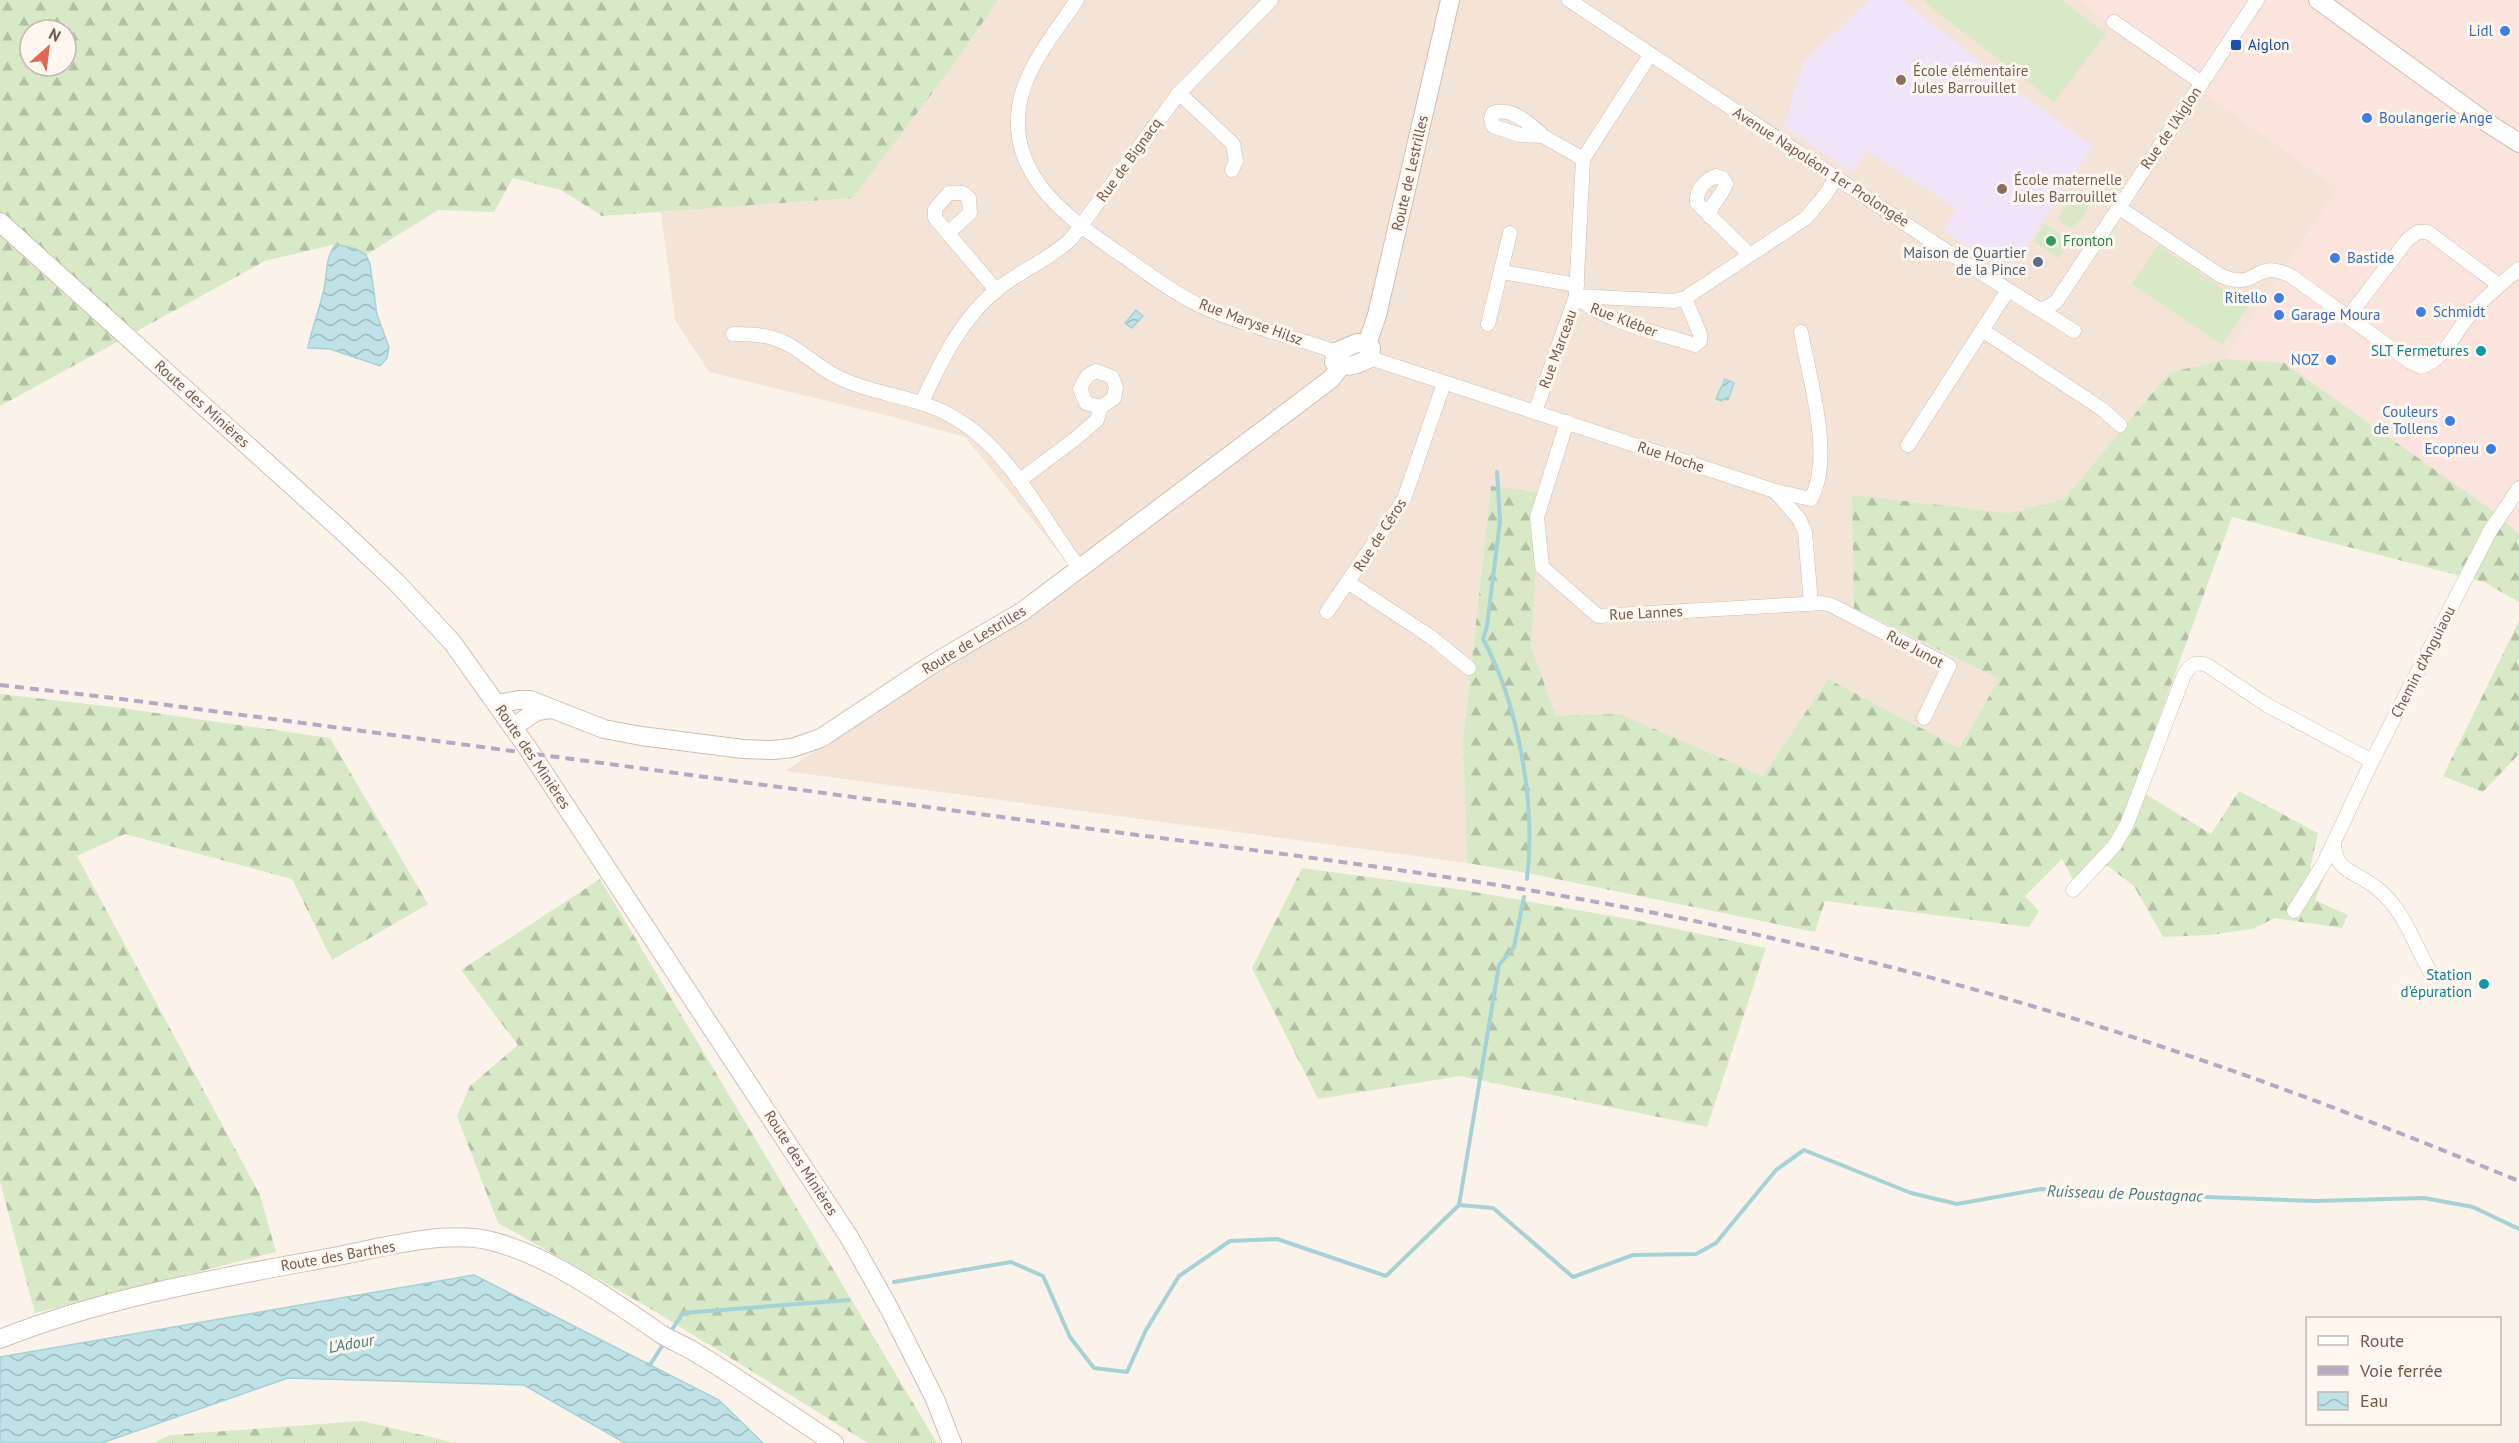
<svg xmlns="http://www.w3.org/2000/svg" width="2519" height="1443" font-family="'PT Sans',sans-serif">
<defs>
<pattern id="forest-firs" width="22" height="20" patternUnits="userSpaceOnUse" patternTransform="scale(1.5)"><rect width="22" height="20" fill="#d7e9c7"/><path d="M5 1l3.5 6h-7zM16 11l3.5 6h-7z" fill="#b3c0a4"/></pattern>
<pattern id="water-waves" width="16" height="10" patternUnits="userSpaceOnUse" patternTransform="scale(1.5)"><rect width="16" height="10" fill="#bee2e5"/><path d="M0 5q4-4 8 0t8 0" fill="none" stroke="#9fbabc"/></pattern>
</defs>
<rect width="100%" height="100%" fill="#fbf3e9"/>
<path fill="#f3e4d7" d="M 998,0 L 2080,0 L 2189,82 L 2338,188 L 2225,359 L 2169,373 L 2064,499 L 2009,513 L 1852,495 L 1855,608 L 1999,679 L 1959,748 L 1828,679 L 1763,776 L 1620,714 L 1556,716 L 1531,647 L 1541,494 L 1491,487 L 1463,742 L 1467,863 L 785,771 L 1078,576 L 965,437 L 889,416 L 709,372 L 675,320 L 661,212 L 853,198 L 957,60 Z"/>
<path fill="#fbe4dd" d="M 2080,0 L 2519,0 L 2519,534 L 2493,511 L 2284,364 L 2225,359 L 2338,188 L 2189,82 Z"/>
<path fill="#f0e5f8" d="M 1870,0 L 1902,0 L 2028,99 L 2093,146 L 2008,273 L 1944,231 L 1956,208 L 1867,151 L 1852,172 L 1784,127 L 1804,61 Z"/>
<g fill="url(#forest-firs)" fill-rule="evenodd">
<path d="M 0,0 L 998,0 L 957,60 L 853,198 L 602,216 L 561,190 L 513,178 L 494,212 L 438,210 L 366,255 L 356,249 L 336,244 L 265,261 L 0,406 ZM 30,30 L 66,30 L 66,66 L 30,66 Z"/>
<path d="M 2225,359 L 2284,363 L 2493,511 L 2519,534 L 2519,602 L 2484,582 L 2232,517 L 2134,787 L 2211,834 L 2239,791 L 2318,833 L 2310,869 L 2324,878 L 2315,900 L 2348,915 L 2342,928 L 2275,918 L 2252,929 L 2210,935 L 2163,937 L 2134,886 L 2094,856 L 2074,881 L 2062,859 L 2025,896 L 2039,911 L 2029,927 L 1825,901 L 1815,932 L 1537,875 L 1467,863 L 1463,742 L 1491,486 L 1541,493 L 1531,647 L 1556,716 L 1620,714 L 1763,776 L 1828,679 L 1959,748 L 1999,679 L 1854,608 L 1852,495 L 2009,513 L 2064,499 L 2169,373 Z"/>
<path d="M 2519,621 L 2519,754 L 2483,792 L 2443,776 Z"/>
<path d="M 0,694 L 114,707 L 330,738 L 428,904 L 332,960 L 292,879 L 125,834 L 77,856 L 260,1195 L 276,1252 L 35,1313 L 0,1182 Z"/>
<path d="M 1302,868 L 1463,890 L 1634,920 L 1766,948 L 1707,1127 L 1460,1076 L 1318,1099 L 1252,968 Z"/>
<path d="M 600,879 L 937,1443 L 868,1443 L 648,1307 L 498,1223 L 457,1116 L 470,1086 L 518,1045 L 461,970 Z"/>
<path d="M 362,1421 L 456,1443 L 153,1443 L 170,1435 Z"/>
</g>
<g fill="#d7e9c7">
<path d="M 1927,0 L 2062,0 L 2106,34 L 2054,102 L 1925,3 Z"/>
<path d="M 2078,193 L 2089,201 C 2089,209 2079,225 2071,228 L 2059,221 L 2059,216 L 2073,195 Z"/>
<path d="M 2045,224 L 2070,241 L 2058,258 L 2033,241 Z"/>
<path d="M 2158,245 L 2248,306 L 2222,345 L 2132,284 Z"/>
</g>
<g fill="url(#water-waves)" stroke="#a4d2d6" stroke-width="1.5">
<path d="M 336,244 L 356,249 L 366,255 L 370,264 L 377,315 L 389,347 L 387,358 L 380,366 L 330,349 L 308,348 C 311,329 319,312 323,293 C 328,276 324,258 336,244 Z"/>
<path d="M 1136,310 L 1143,316 L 1132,328 L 1125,323 Z"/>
<path d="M 1725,379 L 1734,383 L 1728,400 L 1723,399 L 1722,401 L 1716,399 Z"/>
<path d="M 474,1275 L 719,1400 L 763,1443 L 625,1443 L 524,1385 L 288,1378 L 102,1443 L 0,1443 L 0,1357 Z"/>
</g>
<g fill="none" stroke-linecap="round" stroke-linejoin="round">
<g stroke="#a4d2d6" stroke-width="4">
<path d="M 1497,472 L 1500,521 L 1487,626 L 1483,639 C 1519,705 1536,805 1527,879"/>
<path d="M 1459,1205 L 1499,965 L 1514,947 L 1524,897"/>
<path d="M 894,1282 L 1011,1262 L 1043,1276 L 1070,1337 L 1094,1368 L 1127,1372 L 1146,1330 L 1179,1276 L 1230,1241 L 1277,1239 L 1386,1276 L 1459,1205 L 1493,1208 L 1573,1277 L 1633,1255 L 1696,1254 L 1716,1243 L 1776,1170 L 1804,1150 L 1911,1193 L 1957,1204 L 2041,1189 L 2099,1193 L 2314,1201 L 2424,1198 L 2473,1207 L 2519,1229"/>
<path d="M 669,1334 L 683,1313 L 849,1300"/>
<path d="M 647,1364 L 650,1365 L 664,1343"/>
</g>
<g stroke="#cfbcb1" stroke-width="15">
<g id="street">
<path d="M 1077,0 C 1055,33 1025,67 1019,107 C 1008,180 1075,223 1126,258 C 1150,275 1175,294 1203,307 C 1245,326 1292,336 1336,352"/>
<path d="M 1569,0 L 1948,252 L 2074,331"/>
<path d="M 2114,22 L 2202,83"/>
<path d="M 1179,93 L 1233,144 L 1236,161 L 1232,170"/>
<path d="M 1543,136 C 1530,124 1511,106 1493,113 L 1491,119 L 1493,126 L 1520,135 L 1543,136 L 1583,159"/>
<path d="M 2118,207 L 2221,276 C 2225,277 2230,279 2235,280 C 2260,283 2257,260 2291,276 L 2409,361 L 2421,367 C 2445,359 2453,335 2468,317 C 2483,299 2501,284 2519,269"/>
<path d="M 1710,217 C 1710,202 1722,197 1726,184 L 1722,178 L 1716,176 C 1704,181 1696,190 1697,203 L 1749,254"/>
<path d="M 948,233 L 970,213 L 969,198 L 963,193 L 949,193 L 935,209 L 935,218 L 996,290"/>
<path d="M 1502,272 L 1577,285"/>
<path d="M 1685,298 L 1700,334 L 1700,341 L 1695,345 C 1662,334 1599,320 1576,296 L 1674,301 L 1685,298 L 1806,218 L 1826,194 L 1836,177"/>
<path d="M 2040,309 L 2046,308 L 2056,302 L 2257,0"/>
<path d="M 2348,317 L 2408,239 L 2418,232 L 2428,232 L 2499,285"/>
<path d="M 1488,324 L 1510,233"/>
<path d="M 1982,330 L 2102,409 L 2120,425"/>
<path d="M 733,334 C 746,334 760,334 773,338 C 794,344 813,363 832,374 C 868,394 911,395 948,414 C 1009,446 1040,516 1080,569"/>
<path d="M 1370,358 L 1775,491 L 1811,499 C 1834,456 1809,378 1801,332"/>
<path d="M 922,402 C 941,361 962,317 999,288 C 1022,270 1050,259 1071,239 L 1179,93 L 1271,0"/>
<path d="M 1535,412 L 1576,296 L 1583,159 L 1650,55"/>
<path d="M 1567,422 L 1537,517 L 1542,567 L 1598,616 L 1822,603 L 1831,605 L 1949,666 L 1924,718"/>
<path d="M 1908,445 L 2008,290"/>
<path d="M 1019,481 L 1075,439 L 1097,420 L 1101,407 L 1114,398 L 1116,387 L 1112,377 L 1096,371 L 1087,376 L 1080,389 L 1086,403 L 1101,407"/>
<path d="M 1775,491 L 1799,519 L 1805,532 L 1811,604"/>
<path d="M 1349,583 L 1431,637 L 1469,668"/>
<path d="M 1327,612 L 1404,499 L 1444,383"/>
<path d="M 2334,842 C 2334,873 2358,872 2378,889 C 2406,912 2414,946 2432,975"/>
<path d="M 2073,890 L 2115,845 L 2127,824 L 2184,675 C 2191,665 2194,661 2207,665 L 2267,705 L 2372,761"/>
<path d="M 2294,911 L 2324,863 L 2372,761 L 2490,531 L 2519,488"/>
</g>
</g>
<g stroke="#d2bcaf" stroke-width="20">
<g id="secondary">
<path d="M 2318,0 L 2486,122 L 2519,143"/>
<path d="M 0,222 L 340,529 L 396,582 L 452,642 L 527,747 L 849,1237 L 889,1308 L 935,1399 L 952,1443"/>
<path d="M 1357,343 L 1367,344 L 1371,348 L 1370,358 C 1359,364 1344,370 1334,362 L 1336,352 Z"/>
<path d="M 1367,344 L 1377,315 L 1450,0"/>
<path d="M 498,704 L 518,700 L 530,700 L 604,729 L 641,736 L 743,749 L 772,750 L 792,748 L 821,738 L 931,665 L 1023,611 L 1331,379 L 1340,367"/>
<path d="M 513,727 L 537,711 L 552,709"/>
<path d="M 0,1339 C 108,1296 225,1277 338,1256 C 383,1247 442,1231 487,1240 C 548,1254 610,1299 661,1334 C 672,1341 683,1345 693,1351 C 741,1379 787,1413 834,1443"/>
</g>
</g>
<use href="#street" stroke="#fff" stroke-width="14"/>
<use href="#secondary" stroke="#fff" stroke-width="18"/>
<path stroke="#b5a7c5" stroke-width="4" stroke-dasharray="9 6" stroke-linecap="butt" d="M 0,685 L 114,698 C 425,739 735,781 1046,823 C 1287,855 1530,882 1767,937 C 1915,971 2063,1012 2207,1062 C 2312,1098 2416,1139 2519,1181"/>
</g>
<g fill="#3f7fe0" stroke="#fef7ef" stroke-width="2">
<circle cx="2505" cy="31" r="6"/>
<circle cx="2367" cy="118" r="6"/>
<circle cx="2335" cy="258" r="6"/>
<circle cx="2279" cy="298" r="6"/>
<circle cx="2421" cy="312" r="6"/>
<circle cx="2279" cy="315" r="6"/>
<circle cx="2331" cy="360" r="6"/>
<circle cx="2450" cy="421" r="6"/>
<circle cx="2491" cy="449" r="6"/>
</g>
<rect fill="#1a4fb4" stroke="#fef7ef" stroke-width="2" x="2230" y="39" width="12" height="12" rx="3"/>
<g fill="#8d6e63" stroke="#fef7ef" stroke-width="2">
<circle cx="1901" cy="80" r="6"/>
<circle cx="2002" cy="189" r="6"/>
</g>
<circle fill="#2e9e5b" stroke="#fef7ef" stroke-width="2" cx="2051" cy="241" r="6"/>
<circle fill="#5c6f8a" stroke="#fef7ef" stroke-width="2" cx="2038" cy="262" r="6"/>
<g fill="#0f9aa8" stroke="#fef7ef" stroke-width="2">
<circle cx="2481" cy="351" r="6"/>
<circle cx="2484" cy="984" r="6"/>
</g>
<g text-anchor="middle" stroke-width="6" stroke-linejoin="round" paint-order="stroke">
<g font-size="15" fill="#366cbe" stroke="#fef7ef" text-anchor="end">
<text x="2493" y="36">Lidl</text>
<text x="2379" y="123" text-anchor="start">Boulangerie Ange</text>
<text x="2347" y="263" text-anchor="start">Bastide</text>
<text x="2267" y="303">Ritello</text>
<text x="2433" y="317" text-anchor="start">Schmidt</text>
<text x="2291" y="320" text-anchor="start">Garage Moura</text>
<text x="2319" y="365">NOZ</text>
<text x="2438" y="417">Couleurs<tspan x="2438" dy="17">de Tollens</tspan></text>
<text x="2479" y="454">Ecopneu</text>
</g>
<g font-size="15" fill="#164399" stroke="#fef7ef" text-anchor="start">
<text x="2248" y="50">Aiglon</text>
</g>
<g font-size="15" fill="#785e54" stroke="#fef7ef" text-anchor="start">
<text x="1913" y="76">École élémentaire<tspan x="1913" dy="17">Jules Barrouillet</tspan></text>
<text x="2014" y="185">École maternelle<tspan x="2014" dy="17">Jules Barrouillet</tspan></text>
</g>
<g font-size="15" fill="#75584d" stroke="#fef7ef">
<text transform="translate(2171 128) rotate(-56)" y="5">Rue de l'Aiglon</text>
<text transform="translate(1129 160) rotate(-54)" y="5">Rue de Bignacq</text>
<text transform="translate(1821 167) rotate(33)" y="5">Avenue Napoléon 1er Prolongée</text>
<text transform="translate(1410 173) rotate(-77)" y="5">Route de Lestrilles</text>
<text transform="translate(1624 320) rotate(21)" y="5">Rue Kléber</text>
<text transform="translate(1251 322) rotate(20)" y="5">Rue Maryse Hilsz</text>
<text transform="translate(1558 349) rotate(-70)" y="5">Rue Marceau</text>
<text transform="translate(202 404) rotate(42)" y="5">Route des Minières</text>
<text transform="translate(1671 457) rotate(18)" y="5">Rue Hoche</text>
<text transform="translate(1380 535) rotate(-57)" y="5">Rue de Céros</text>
<text transform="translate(1646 613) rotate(-3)" y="5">Rue Lannes</text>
<text transform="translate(974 640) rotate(-31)" y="5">Route de Lestrilles</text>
<text transform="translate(1915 649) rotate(28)" y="5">Rue Junot</text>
<text transform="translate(2423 662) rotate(-63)" y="5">Chemin d'Anguiaou</text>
<text transform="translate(533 757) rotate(56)" y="5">Route des Minières</text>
<text transform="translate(801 1163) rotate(57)" y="5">Route des Minières</text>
<text transform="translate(338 1256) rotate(-10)" y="5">Route des Barthes</text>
</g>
<g font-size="15" fill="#27864d" stroke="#fef7ef" text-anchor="start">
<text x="2063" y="246">Fronton</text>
</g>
<g font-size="15" fill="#4e5e75" stroke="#fef7ef" text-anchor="end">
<text x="2026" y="258">Maison de Quartier<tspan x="2026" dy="17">de la Pince</tspan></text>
</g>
<g font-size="15" fill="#0d838f" stroke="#fef7ef" text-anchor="end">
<text x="2469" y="356">SLT Fermetures</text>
<text x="2472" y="980">Station<tspan x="2472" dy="17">d'épuration</tspan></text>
</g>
<g font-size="16" font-style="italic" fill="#447b80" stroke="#fef7ef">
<text transform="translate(2125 1193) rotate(2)" y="6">Ruisseau de Poustagnac</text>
<text transform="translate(351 1343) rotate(-10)" y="6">L'Adour</text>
</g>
</g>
<rect x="2306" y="1317" width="195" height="108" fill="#fef7ef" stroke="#c7b7ae" stroke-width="1.5"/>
<rect x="2318" y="1336" width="30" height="9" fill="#ffffff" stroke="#c7b7ae" stroke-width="1.5"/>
<text x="2360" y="1347" font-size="18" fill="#75584d">Route</text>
<rect x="2318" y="1366" width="30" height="9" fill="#b5a7c5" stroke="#c7b7ae" stroke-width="1.5"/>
<text x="2360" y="1377" font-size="18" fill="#75584d">Voie ferrée</text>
<rect x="2318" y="1392" width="30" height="18" fill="url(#water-waves)" stroke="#c7b7ae" stroke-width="1.5"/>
<text x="2360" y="1407" font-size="18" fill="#75584d">Eau</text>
<g transform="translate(48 48) rotate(28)"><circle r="28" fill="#fef7ef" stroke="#c7b7ae" stroke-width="1.5"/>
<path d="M0-4.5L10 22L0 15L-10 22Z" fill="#df6954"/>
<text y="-9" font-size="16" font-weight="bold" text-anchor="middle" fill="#75584d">N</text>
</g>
</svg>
